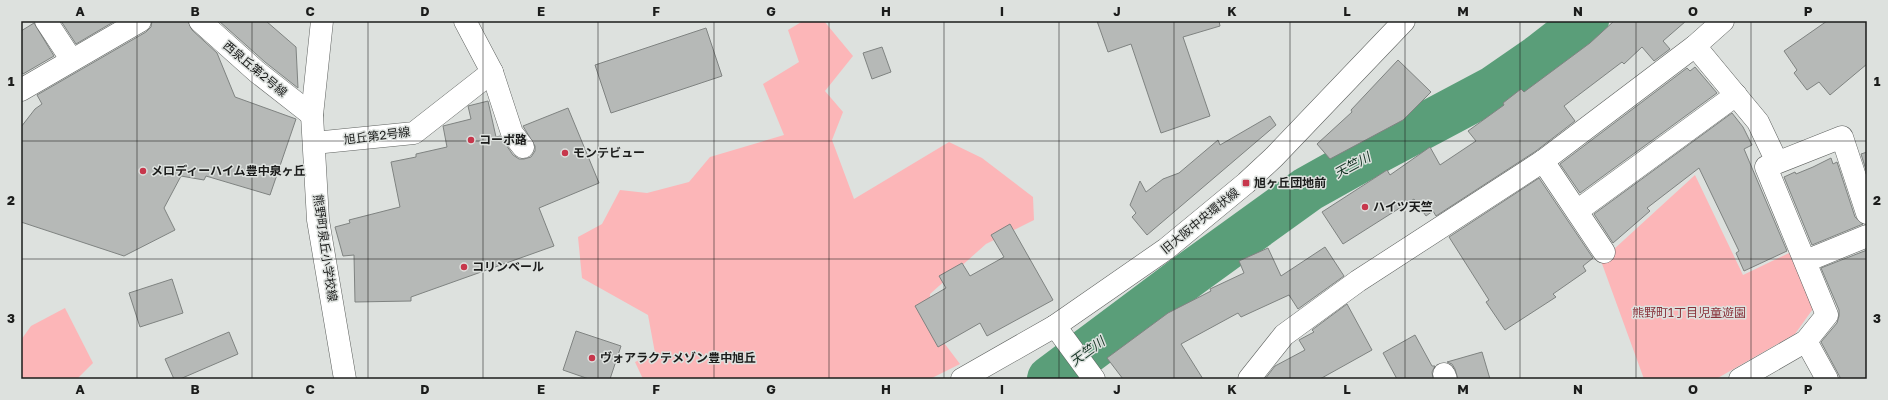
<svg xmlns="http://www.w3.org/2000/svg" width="1888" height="400" font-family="'Golos Text','Noto Sans JP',sans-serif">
<rect width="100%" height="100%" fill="#dde1de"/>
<g fill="#fcb6b8">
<path d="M 803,21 L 824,21 L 853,56 L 825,91 L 843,112 L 832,140 L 854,199 L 949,142 L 982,158 L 1033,197 L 1034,220 L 986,244 L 930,294 L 929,323 L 960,364 L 930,379 L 643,379 L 635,362 L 655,353 L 648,315 L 582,278 L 578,237 L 602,224 L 620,190 L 647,193 L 689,182 L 710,157 L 784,135 L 763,84 L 799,62 L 788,30 Z"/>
<path d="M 1695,175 L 1743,275 L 1789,253 L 1815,306 L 1795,334 L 1716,379 L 1644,379 L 1601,261 Z"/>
<path d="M 65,308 L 93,363 L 77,379 L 21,379 L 21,340 L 31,326 Z"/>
</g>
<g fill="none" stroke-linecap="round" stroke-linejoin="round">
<path stroke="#5a9e79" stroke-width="46" d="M 1050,379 L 1189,275 L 1308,189 L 1367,156 L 1495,88 L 1541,56 L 1586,21"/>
</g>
<g fill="#b6b9b7" stroke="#7f8381">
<path d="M 61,21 L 115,21 L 76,44 Z"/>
<path d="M 152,21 L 188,21 L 192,30 L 217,53 L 235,97 L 296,119 L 270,195 L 206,176 L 204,180 L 181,176 L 164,208 L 175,230 L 124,256 L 21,222 L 21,127 L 35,109 L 42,104 L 37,95 L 146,32 L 151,27 Z"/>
<path d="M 219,21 L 266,21 L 296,47 L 298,88 L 265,62 Z"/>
<path d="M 1097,21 L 1219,21 L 1220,26 L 1183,37 L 1210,116 L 1161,133 L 1131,44 L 1108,52 Z"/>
<path d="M 1614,21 L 1686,21 L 1663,41 L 1670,49 L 1654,61 L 1642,47 L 1624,64 L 1622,62 L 1564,106 L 1575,121 L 1536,151 L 1436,216 L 1433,211 L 1426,216 L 1414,199 L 1343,244 L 1322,212 L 1387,170 L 1390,175 L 1430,147 L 1440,165 L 1476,141 L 1468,131 L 1504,105 L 1503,103 L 1521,89 L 1524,92 L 1590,43 Z"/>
<path d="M 1827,21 L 1867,21 L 1867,64 L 1830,95 L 1819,82 L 1807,90 L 1794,73 L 1797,70 L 1784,51 Z"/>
<path d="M 34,23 L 54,56 L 23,74 L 21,71 L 21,31 Z"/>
<path d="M 706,28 L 722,76 L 611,113 L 595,65 Z"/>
<path d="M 882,47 L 891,72 L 872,79 L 863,53 Z"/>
<path d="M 1398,60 L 1431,92 L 1403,120 L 1330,159 L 1317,144 L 1352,112 L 1351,110 Z"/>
<path d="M 1695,67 L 1717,93 L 1580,193 L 1560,164 L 1687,68 L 1690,71 Z"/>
<path d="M 488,101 L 496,137 L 500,136 L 513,155 L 519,159 L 524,159 L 531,157 L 535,151 L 535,146 L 523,126 L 568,108 L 599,183 L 539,208 L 554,246 L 411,297 L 411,301 L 355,302 L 354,255 L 343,256 L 335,227 L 350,223 L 349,220 L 400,207 L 391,162 L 416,157 L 416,154 L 447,147 L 443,126 L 471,119 L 468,106 Z"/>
<path d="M 1732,113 L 1743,127 L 1752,145 L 1744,149 L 1787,251 L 1744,271 L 1736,253 L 1739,251 L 1699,168 L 1647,208 L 1650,211 L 1613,243 L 1594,214 Z"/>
<path d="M 1270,116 L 1276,125 L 1147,235 L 1132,217 L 1136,213 L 1130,205 L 1140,181 L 1146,192 L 1163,179 L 1179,173 L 1218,140 L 1220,145 Z"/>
<path d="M 1867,152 L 1867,173 L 1861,154 Z"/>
<path d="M 1831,158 L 1833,164 L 1837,162 L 1855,217 L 1863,224 L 1812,245 L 1784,177 L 1795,172 L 1796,174 L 1813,167 Z"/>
<path d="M 1539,178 L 1593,258 L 1583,266 L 1586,271 L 1553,294 L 1556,297 L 1505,330 L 1486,302 L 1489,300 L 1449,237 Z"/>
<path d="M 1010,224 L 1053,300 L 987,336 L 980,323 L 938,347 L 915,306 L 946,288 L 939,276 L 962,263 L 970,276 L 1004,257 L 991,235 Z"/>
<path d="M 1325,247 L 1344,276 L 1298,309 L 1289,295 L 1241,317 L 1238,313 L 1181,344 L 1203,379 L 1123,379 L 1107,358 L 1168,313 L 1211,291 L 1210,289 L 1244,273 L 1239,261 L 1268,248 L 1281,276 Z"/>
<path d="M 1867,250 L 1867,379 L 1841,379 L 1821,342 L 1837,323 L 1839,316 L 1839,310 L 1821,268 Z"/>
<path d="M 172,279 L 183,313 L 140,327 L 129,293 Z"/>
<path d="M 1347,304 L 1372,350 L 1320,379 L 1265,379 L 1275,366 L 1305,350 L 1299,340 L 1314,332 L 1312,330 Z"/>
<path d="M 576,331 L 621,346 L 610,379 L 589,379 L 563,370 Z"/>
<path d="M 229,332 L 238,354 L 180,379 L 174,379 L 165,359 Z"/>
<path d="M 1415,335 L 1432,366 L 1435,366 L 1432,372 L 1433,379 L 1397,379 L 1383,353 Z"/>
<path d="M 1482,352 L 1490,379 L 1458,379 L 1455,369 L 1452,364 L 1447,362 Z"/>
</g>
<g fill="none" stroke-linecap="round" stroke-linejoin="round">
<g stroke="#5e615f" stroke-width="23">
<g id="minor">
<path d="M 46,21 L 71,59"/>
<path d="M 200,21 L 257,72 L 312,115"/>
<path d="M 322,21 L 312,115 L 318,220 L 345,379"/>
<path d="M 465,21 L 492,72 L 512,133 L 523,147"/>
<path d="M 1695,46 L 1758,122 L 1777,162"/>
<path d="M 21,90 L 140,21"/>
<path d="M 314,143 L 414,133 L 492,72"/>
<path d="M 1543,161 L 1604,252"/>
<path d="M 1577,211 L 1736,95"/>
<path d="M 1806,261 L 1867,236"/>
<path d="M 1055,326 L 1094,379"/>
<path d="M 1806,341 L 1827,379"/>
<path d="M 1444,374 L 1446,379"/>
<path d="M 1249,379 L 1284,335 L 1358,281 L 1543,161 L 1695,46 L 1723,21"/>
<path d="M 1740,379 L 1806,341 L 1827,315 L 1766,167 L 1842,137 L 1867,213"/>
</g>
</g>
<g stroke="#5e615f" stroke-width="23">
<path id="primary" d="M 962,379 L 1055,326 L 1166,249 L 1246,183 L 1274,157 L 1404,21"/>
</g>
<use href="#minor" stroke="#fff" stroke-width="22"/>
<use href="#primary" stroke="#fff" stroke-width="22"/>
</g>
<path fill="none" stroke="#1b1c1b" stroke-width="1" stroke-opacity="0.55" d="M 137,21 L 137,379M 252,21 L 252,379M 368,21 L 368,379M 483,21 L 483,379M 598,21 L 598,379M 714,21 L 714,379M 829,21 L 829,379M 944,21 L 944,379M 1059,21 L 1059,379M 1174,21 L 1174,379M 1290,21 L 1290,379M 1405,21 L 1405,379M 1520,21 L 1520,379M 1636,21 L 1636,379M 1751,21 L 1751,379M 21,141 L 1867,141M 21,259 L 1867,259"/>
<g fill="#c7374c" stroke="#dde1de" stroke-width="1.5">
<circle cx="471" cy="140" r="4"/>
<circle cx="565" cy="153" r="4"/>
<circle cx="143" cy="171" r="4"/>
<rect x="1242" y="179" width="8" height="8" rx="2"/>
<circle cx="1365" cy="207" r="4"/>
<circle cx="464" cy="267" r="4"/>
<circle cx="592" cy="358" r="4"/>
</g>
<g text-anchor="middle" stroke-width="3" stroke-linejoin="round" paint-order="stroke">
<g font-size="12" fill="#1b1c1b" stroke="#dde1de">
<text transform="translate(255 69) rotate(40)" y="4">西泉丘第2号線</text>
<text transform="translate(377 136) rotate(-7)" y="4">旭丘第2号線</text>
<text transform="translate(1200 221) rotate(-39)" y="4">旧大阪中央環状線</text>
<text transform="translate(325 248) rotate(82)" y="4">熊野町泉丘小学校線</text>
</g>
<g font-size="12" font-weight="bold" fill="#1b1c1b" stroke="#dde1de" text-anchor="start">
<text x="479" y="144">コーポ路</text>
<text x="573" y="157">モンテビュー</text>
<text x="151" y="175">メロディーハイム豊中泉ヶ丘</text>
<text x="1254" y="187">旭ヶ丘団地前</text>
<text x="1373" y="211">ハイツ天竺</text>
<text x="472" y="271">コリンベール</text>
<text x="600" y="362">ヴォアラクテメゾン豊中旭丘</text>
</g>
<g font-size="12" fill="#88313a" stroke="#dde1de">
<text x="1689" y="317">熊野町1丁目児童遊園</text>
</g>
<g font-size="13" font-style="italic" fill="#143323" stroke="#dde1de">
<text transform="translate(1352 165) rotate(-28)" y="5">天竺川</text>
<text transform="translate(1087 351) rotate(-36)" y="5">天竺川</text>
</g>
</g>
<rect width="1888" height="400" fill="none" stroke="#dde1de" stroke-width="44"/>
<rect x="22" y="22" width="1844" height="356" fill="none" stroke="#1b1c1b" stroke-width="1.5"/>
<g font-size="13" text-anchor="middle" font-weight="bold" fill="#1b1c1b">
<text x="80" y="16">A</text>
<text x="195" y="16">B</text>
<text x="310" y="16">C</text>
<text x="425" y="16">D</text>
<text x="541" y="16">E</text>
<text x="656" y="16">F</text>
<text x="771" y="16">G</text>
<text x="886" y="16">H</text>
<text x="1002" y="16">I</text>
<text x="1117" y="16">J</text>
<text x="1232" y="16">K</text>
<text x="1347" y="16">L</text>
<text x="1463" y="16">M</text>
<text x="1578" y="16">N</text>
<text x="1693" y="16">O</text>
<text x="1808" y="16">P</text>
<text x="11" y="86">1</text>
<text x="1877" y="86">1</text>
<text x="11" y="205">2</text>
<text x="1877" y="205">2</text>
<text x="11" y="323">3</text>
<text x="1877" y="323">3</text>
<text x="80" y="394">A</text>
<text x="195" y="394">B</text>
<text x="310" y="394">C</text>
<text x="425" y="394">D</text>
<text x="541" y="394">E</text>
<text x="656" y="394">F</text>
<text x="771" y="394">G</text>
<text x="886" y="394">H</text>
<text x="1002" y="394">I</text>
<text x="1117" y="394">J</text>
<text x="1232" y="394">K</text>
<text x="1347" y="394">L</text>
<text x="1463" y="394">M</text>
<text x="1578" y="394">N</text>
<text x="1693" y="394">O</text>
<text x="1808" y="394">P</text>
</g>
</svg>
